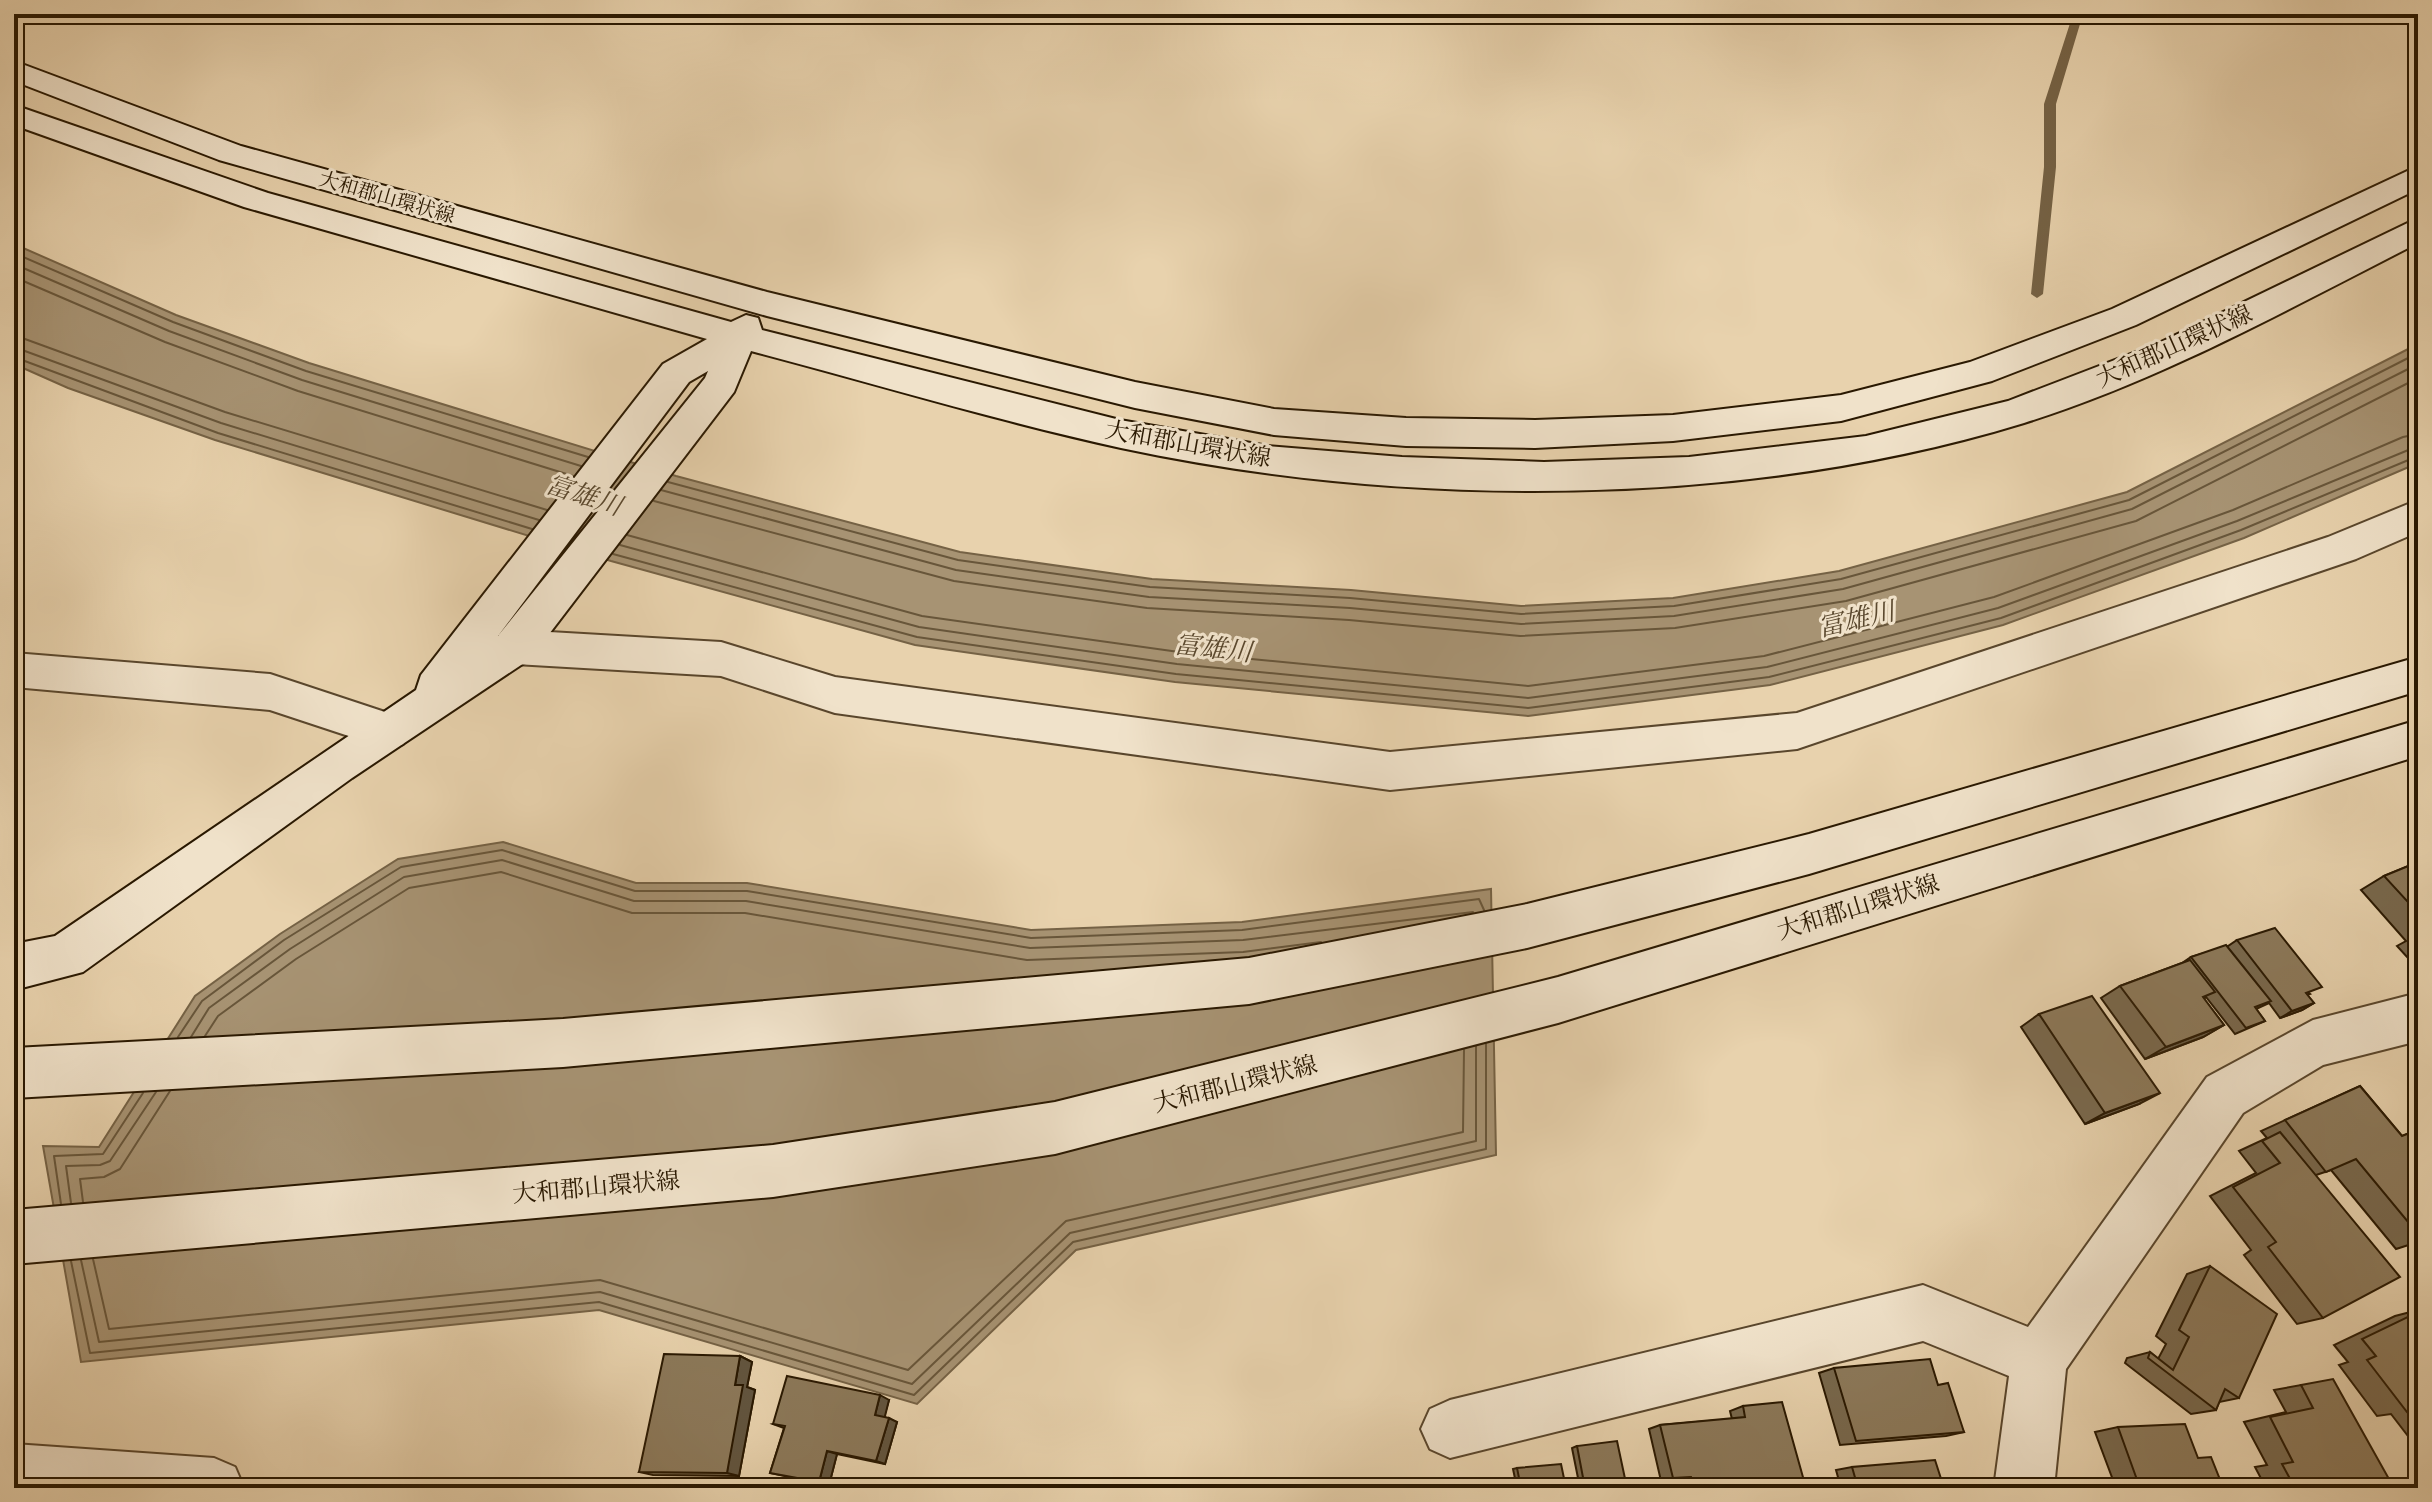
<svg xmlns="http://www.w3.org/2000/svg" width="2432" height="1502" font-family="Cardo,'Noto Serif JP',serif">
<rect width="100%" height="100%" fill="#e8d2ad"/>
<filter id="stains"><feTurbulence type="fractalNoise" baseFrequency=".0025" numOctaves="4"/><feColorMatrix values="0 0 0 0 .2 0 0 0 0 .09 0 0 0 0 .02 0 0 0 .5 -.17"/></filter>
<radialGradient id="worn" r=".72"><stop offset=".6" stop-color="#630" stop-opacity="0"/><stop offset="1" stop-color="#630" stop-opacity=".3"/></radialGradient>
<g fill="#a79373" stroke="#756245" stroke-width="2">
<path d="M 14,244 L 176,315 L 309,363 L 676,476 L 960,552 L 1152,579 L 1351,590 L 1521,606 L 1673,598 L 1839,571 L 2127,492 L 2418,344 L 2418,463 L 2244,538 L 2003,625 L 1770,685 L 1528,716 L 1175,682 L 915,645 L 611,561 L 215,440 L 68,388 L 14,364 Z"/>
<path d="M 503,842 L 636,883 L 747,883 L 1031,930 L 1242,922 L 1491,889 L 1496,1155 L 1076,1250 L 917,1404 L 599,1310 L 81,1362 L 43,1146 L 99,1147 L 195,996 L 280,934 L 398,859 Z"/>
</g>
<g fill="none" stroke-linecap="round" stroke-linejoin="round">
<g stroke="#68563a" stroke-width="2">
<path d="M 14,253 L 173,322 L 306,371 L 588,457"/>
<path d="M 14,264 L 169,331 L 302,380 L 581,466"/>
<path d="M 14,277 L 165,342 L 298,391 L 573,476"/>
<path d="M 14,335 L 225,412 L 547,510"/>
<path d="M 14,347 L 221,423 L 539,520"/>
<path d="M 14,357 L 218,433 L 532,529"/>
<path d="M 668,482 L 958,560 L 1150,587 L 1350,598 L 1521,614 L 1674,606 L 1841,579 L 2129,500 L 2418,353"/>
<path d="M 661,490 L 956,570 L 1149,597 L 1350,608 L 1521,624 L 1674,616 L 1843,589 L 2132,509 L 2418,364"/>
<path d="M 654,501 L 954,581 L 1147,608 L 1349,620 L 1520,636 L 1675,628 L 1846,601 L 2136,521 L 2418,378"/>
<path d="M 627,535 L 922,616 L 1179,652 L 1528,686 L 1764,656 L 1994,597 L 2233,510 L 2403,437 L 2418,434"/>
<path d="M 620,545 L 919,627 L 1177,664 L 1528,698 L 1767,667 L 1998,608 L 2237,521 L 2418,446"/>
<path d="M 613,554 L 917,637 L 1176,674 L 1528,708 L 1769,677 L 2001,618 L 2241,530 L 2418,456"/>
<path d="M 205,1036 L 218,1016 L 296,959 L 409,888 L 501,872 L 632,913 L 745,913 L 1027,960 L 1243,952 L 1321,942"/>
<path d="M 178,1037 L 202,1001 L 284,940 L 401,867 L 502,850 L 635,891 L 747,891 L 1031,938 L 1242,930 L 1479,899 L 1484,910"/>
<path d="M 191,1037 L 209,1008 L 290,949 L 404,877 L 502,860 L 634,901 L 746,901 L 1030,948 L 1243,940 L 1473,912"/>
<path d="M 83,1202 L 80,1179 L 104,1177 L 120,1169 L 170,1091"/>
<path d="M 71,1203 L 66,1166 L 100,1165 L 110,1161 L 156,1092"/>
<path d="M 61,1204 L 54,1156 L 103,1154 L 143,1093"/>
<path d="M 93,1259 L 109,1329 L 600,1280 L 908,1370 L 1066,1221 L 1463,1132 L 1464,1050"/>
<path d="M 81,1260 L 99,1342 L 600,1292 L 912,1384 L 1070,1233 L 1476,1141 L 1476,1046"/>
<path d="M 71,1261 L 90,1353 L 599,1302 L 914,1395 L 1073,1242 L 1486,1149 L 1486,1044"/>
</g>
<path fill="#756245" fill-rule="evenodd" d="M 2073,14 L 2083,14 L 2056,104 L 2056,167 L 2043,294 L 2037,298 L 2031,294 L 2044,167 L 2044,104 Z"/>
<g stroke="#59462c" stroke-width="4">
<g id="street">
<path d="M 2418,500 L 2418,532 L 2356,559 L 1797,749 L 1390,790 L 835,713 L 721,676 L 515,664 L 500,659 L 494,647 L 500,635 L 515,630 L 721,642 L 835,677 L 1390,752 L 1797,713 L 2328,537 Z"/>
<path d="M 14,653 L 270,674 L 403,718 L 410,731 L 403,744 L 388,749 L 270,710 L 14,687 Z"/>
<path d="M 2418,993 L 2418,1041 L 2323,1065 L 2243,1113 L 2066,1369 L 2054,1488 L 1994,1488 L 2009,1376 L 1923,1341 L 1450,1458 L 1430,1449 L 1421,1429 L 1430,1409 L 1450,1400 L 1923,1285 L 2028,1327 L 2207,1077 L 2313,1020 Z"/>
<path d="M 14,1444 L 214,1458 L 235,1467 L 244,1488 L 14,1488 Z"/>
</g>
</g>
<g stroke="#291801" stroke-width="4">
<g id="secondary">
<path d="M 14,61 L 241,146 L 767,292 L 1135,382 L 1274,409 L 1406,418 L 1535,420 L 1673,415 L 1841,395 L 1970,362 L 2112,309 L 2418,166 L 2418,189 L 2136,325 L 1992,381 L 1841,421 L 1673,441 L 1535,448 L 1406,446 L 1274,435 L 1135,408 L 767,316 L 219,160 L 14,81 Z"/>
<path d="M 14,105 L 268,193 L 731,322 L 746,315 L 758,318 L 762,330 L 1120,420 L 1268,446 L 1402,457 L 1544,462 L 1689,457 L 1866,436 L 2008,401 L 2159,343 L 2418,218 L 2418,243 C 2290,308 2162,380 2024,423 C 1744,509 1406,509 1121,448 C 997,421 874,383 751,351 L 734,392 L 530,659 L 352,778 L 83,972 L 14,990 L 14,944 L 55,936 L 416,690 L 421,675 L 663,364 L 707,339 L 244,207 L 14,125 ZM 708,371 L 705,378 L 498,636 L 689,382 Z"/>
<path d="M 2418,657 L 2418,691 L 1809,874 L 1527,948 L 1249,1004 L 563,1067 L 14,1098 L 14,1048 L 563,1019 L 1249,958 L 1527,904 L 1809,834 Z"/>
<path d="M 2418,720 L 2418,756 L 1558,1023 L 1055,1154 L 773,1197 L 14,1264 L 14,1210 L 773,1145 L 1055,1102 L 1558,977 Z"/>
</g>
</g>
<use href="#street" fill="#f0e2ca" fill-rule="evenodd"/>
<use href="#secondary" fill="#f0e2ca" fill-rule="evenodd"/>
</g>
<g fill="#78684d" stroke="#291801" stroke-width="2">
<path d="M 2418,862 L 2418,969 L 2397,946 L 2406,941 L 2361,890 L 2384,876 Z"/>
<path d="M 2237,940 L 2310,994 L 2307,995 L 2314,1003 L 2302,1010 L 2280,1018 L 2269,1003 L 2256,1009 L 2265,1021 L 2235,1034 L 2206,997 L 2204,999 L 2224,1025 L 2203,1037 L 2145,1059 L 2101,998 L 2120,986 L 2182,963 L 2191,957 L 2228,946 Z"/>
<path d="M 2039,1014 L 2139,1104 L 2085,1124 L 2021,1027 Z"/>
<path d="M 2360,1086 L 2402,1136 L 2417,1130 L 2418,1131 L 2418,1242 L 2396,1249 L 2331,1170 L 2316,1175 L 2323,1318 L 2297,1324 L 2244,1255 L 2251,1250 L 2210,1196 L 2256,1173 L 2239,1151 L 2267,1138 L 2261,1131 Z"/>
<path d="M 2210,1266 L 2239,1398 L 2219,1402 L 2216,1410 L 2191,1414 L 2125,1363 L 2127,1358 L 2150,1352 L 2158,1359 L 2166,1344 L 2156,1336 L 2187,1274 Z"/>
<path d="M 2418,1310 L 2418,1449 L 2391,1414 L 2377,1416 L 2339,1365 L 2348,1362 L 2334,1345 L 2395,1316 Z"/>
<path d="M 740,1356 L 752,1362 L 747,1387 L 755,1390 L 739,1476 L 653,1475 L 639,1472 Z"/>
<path d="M 1834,1368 L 1938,1385 L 1964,1432 L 1946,1436 L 1840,1445 L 1819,1373 Z"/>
<path d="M 2301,1385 L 2394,1488 L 2266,1488 L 2255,1467 L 2267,1465 L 2244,1422 L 2286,1412 L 2274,1390 Z"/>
<path d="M 889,1400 L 884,1417 L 897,1422 L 885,1464 L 837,1454 L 829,1485 L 770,1473 L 784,1428 L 773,1424 Z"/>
<path d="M 1743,1406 L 1806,1488 L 1681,1488 L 1679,1479 L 1661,1481 L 1649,1429 L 1660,1425 L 1732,1419 L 1730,1411 Z"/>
<path d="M 2118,1427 L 2198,1458 L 2223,1487 L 2230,1488 L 2116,1488 L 2095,1432 Z"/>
<path d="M 1577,1446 L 1627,1488 L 1580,1488 L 1572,1448 Z"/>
<path d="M 1852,1467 L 1944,1488 L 1841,1488 L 1836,1470 Z"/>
<path d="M 1517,1468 L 1566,1488 L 1517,1488 L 1513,1469 Z"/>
</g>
<g fill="#62553f" stroke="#291801" stroke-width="2">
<path d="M 2314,1003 L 2302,1010 L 2280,1018 L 2292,1011 Z"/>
<path d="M 2224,1025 L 2203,1037 L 2145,1059 L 2166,1047 Z"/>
<path d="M 2160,1093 L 2139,1104 L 2085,1124 L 2105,1113 Z"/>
<path d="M 740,1356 L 752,1362 L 747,1387 L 755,1390 L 739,1476 L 727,1473 L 735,1385 Z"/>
<path d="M 880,1395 L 889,1400 L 884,1420 L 875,1415 Z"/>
<path d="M 889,1418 L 897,1422 L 885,1464 L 876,1461 Z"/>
<path d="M 827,1451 L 837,1454 L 829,1485 L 819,1482 Z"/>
</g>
<g fill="#8c795a" stroke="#291801" stroke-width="2">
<path d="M 2418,862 L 2418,913 L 2384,876 Z"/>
<path d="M 2275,928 L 2322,987 L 2306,993 L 2314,1003 L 2292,1011 L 2237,940 Z"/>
<path d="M 2226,945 L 2271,1001 L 2255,1007 L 2265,1021 L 2246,1028 L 2191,957 Z"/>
<path d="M 2190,960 L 2215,992 L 2203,997 L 2224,1025 L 2166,1047 L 2120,986 Z"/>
<path d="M 2092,996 L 2160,1093 L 2105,1113 L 2039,1014 Z"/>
<path d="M 2360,1086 L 2402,1136 L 2417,1130 L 2418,1131 L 2418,1234 L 2356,1159 L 2326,1172 L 2285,1120 Z"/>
<path d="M 2280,1132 L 2400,1277 L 2323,1318 L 2268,1247 L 2276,1242 L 2233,1187 L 2280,1163 L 2262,1141 Z"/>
<path d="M 2210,1266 L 2277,1314 L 2239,1398 L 2225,1389 L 2216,1410 L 2148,1358 L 2150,1352 L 2173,1370 L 2189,1337 L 2179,1330 Z"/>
<path d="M 2418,1312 L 2418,1407 L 2407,1412 L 2367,1360 L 2376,1356 L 2362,1339 Z"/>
<path d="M 664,1354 L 740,1356 L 735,1385 L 743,1385 L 727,1473 L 639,1472 Z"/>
<path d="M 1930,1359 L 1938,1385 L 1948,1383 L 1964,1432 L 1856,1441 L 1834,1368 Z"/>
<path d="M 787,1376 L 880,1395 L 875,1415 L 889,1418 L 876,1461 L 827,1451 L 819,1482 L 770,1473 L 785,1426 L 773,1424 Z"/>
<path d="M 2333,1379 L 2394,1488 L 2295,1488 L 2282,1464 L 2293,1462 L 2270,1417 L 2313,1408 L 2301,1385 Z"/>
<path d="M 1782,1402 L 1806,1488 L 1694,1488 L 1691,1477 L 1673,1478 L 1660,1425 L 1745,1417 L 1743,1406 Z"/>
<path d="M 2185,1424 L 2198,1458 L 2211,1457 L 2223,1487 L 2230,1488 L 2140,1488 L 2118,1427 Z"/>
<path d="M 1617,1441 L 1627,1488 L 1585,1488 L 1577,1446 Z"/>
<path d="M 1935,1460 L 1944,1488 L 1858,1488 L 1852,1467 Z"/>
<path d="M 1561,1464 L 1566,1488 L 1521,1488 L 1517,1468 Z"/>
</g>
<g text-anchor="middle" stroke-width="6" stroke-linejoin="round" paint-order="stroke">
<g font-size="20" fill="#291801" stroke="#f0e2ca">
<text transform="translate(387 197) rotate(16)" y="7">大和郡山環状線</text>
</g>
<g font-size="24" fill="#291801" stroke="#f0e2ca">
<text transform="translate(2174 346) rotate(-24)" y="8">大和郡山環状線</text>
<text transform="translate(1188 444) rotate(10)" y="8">大和郡山環状線</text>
<text transform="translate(1858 907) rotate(-17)" y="8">大和郡山環状線</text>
<text transform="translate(1235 1084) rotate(-14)" y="8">大和郡山環状線</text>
<text transform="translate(596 1187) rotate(-5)" y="8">大和郡山環状線</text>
</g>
<g font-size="26" font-style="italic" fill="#5b492f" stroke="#f0e2ca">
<text transform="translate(584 495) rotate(18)" y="9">富雄川</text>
<text transform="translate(1856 619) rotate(-13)" y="9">富雄川</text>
<text transform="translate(1213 648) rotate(6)" y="9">富雄川</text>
</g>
</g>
<rect width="2432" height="1502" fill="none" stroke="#e8d2ad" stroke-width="48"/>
<rect x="16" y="16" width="2400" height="1470" fill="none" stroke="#291801" stroke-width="4"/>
<rect x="24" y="24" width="2384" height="1454" fill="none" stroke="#291801" stroke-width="2"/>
<rect width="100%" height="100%" filter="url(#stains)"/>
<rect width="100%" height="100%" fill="url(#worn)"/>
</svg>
